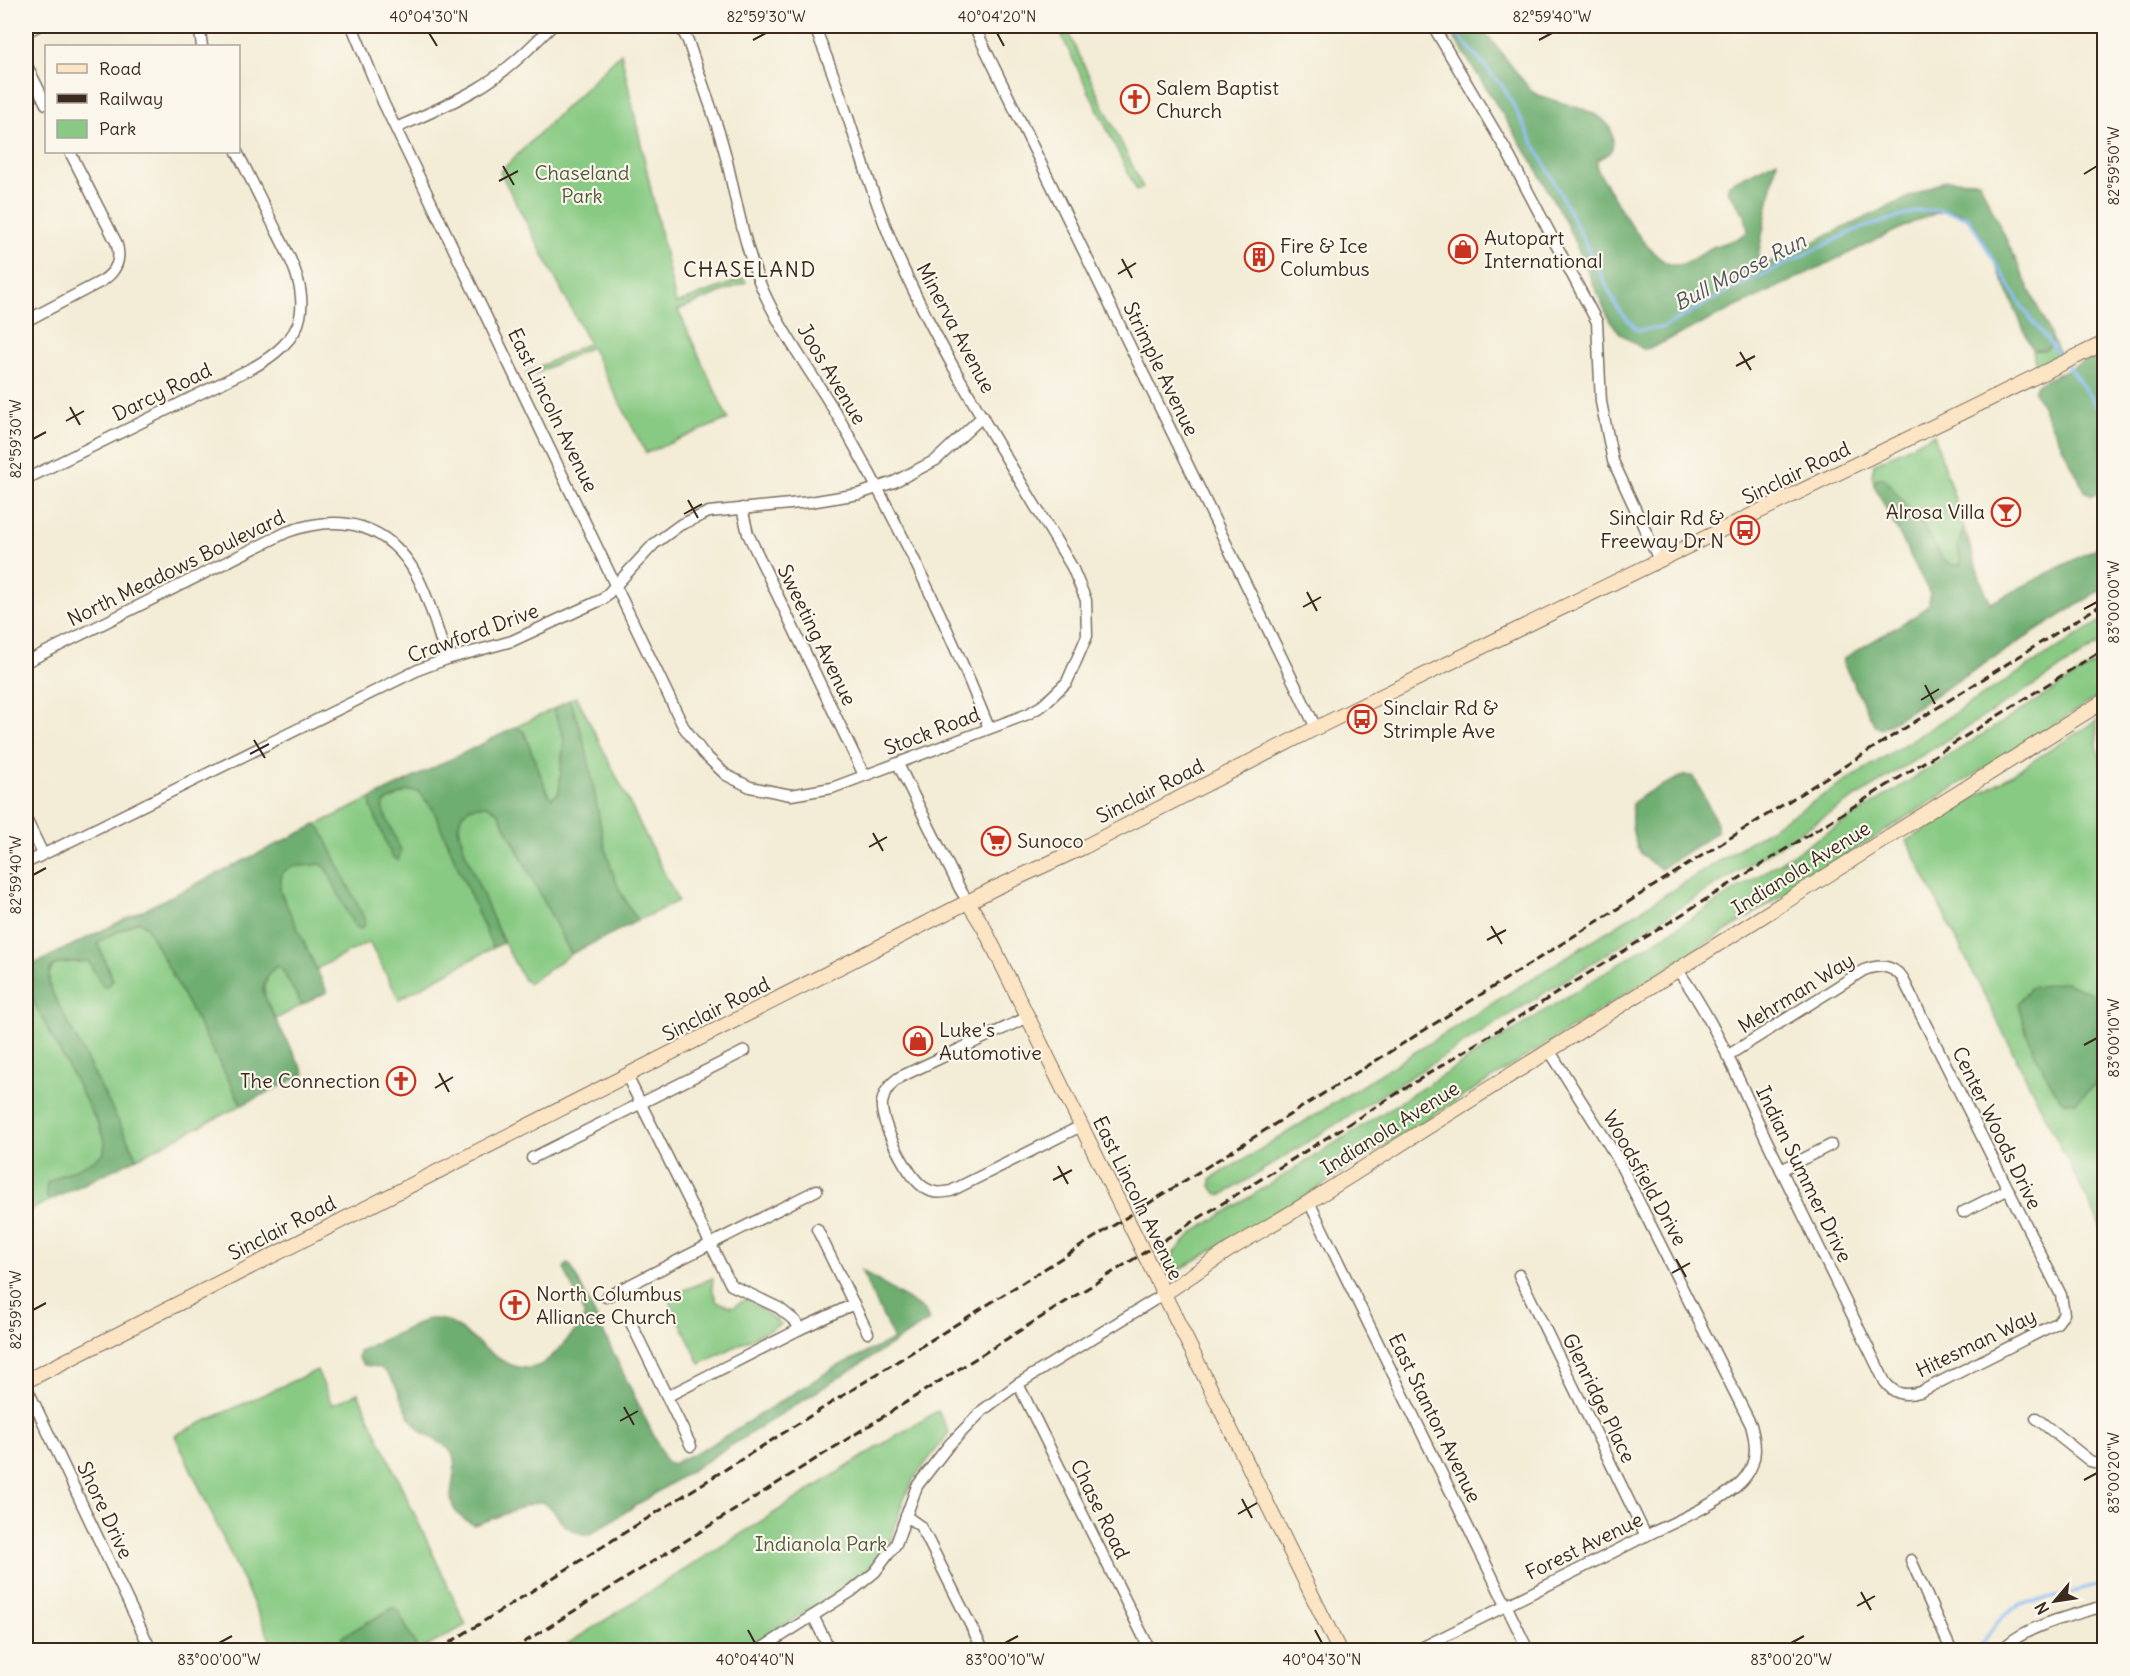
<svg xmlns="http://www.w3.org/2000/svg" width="2130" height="1676" font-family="Delius,sans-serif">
<rect width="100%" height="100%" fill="#fbf7ec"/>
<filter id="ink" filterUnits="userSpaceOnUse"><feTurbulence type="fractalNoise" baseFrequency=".0167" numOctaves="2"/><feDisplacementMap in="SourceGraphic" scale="12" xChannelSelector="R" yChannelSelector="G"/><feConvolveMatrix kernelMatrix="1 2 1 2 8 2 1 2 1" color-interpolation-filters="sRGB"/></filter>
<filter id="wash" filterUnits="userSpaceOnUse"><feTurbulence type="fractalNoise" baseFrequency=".008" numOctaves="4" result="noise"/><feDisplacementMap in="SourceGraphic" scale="24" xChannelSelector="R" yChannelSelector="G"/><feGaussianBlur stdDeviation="1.35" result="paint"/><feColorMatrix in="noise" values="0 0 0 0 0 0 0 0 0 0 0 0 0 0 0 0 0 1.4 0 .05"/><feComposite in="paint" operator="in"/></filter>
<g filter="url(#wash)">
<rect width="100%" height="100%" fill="#f3ecd6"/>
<g fill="#88ca83" stroke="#627a50" stroke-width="1.5">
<path d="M 1057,26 L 1065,26 L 1143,188 L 1137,191 Z"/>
<path d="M 621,53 L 676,304 L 744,278 L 746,282 L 678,310 L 728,419 L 646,453 L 591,347 L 528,377 L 526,373 L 589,343 L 500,172 Z"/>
<path d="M 2052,338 L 2061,357 L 2036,369 L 2033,350 L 2038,351 L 2051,345 Z"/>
<path d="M 1934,434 L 1964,528 L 1958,545 L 1961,564 L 1954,566 L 1942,558 L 1924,527 L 1877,478 L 1874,485 L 1872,475 L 1874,464 Z"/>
<path d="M 2104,619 L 2104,641 L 1223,1195 L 1216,1193 L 1211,1186 L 1211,1179 L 1253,1154 Z"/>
<path d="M 2104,658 L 2104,693 L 1270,1218 L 1225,1242 L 1178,1271 L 1170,1272 L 1164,1268 L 1163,1264 L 1194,1232 Z"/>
<path d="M 577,697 L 678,901 L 637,921 C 631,909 622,897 617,884 C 593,826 597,760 569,700 Z"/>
<path d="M 553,709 L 564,738 L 559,793 L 551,798 L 547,792 L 524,732 L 516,727 Z"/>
<path d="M 2097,720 L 2097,743 L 2104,783 L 2104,1002 L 2099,996 L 2076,1102 L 2104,1076 L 2104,1233 L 1907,841 Z"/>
<path d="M 407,791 L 418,791 L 433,809 L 493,948 L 399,999 L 369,942 L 316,969 L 280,891 L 282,873 L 289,867 L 321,864 L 326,868 L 321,829 L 316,825 L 372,798 L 371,807 L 401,851 L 382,808 L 385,802 Z"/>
<path d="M 487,805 L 498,812 L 571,954 L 529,983 L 524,980 C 509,954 452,842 460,818 C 464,806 476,806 487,805 Z"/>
<path d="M 139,921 L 146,926 L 242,1105 L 137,1158 L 50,988 C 44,956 65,964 88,961 L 103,986 L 113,980 L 98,945 L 99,941 Z"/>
<path d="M 276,966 L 281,968 L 302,1005 L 276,1019 C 266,1002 260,996 268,977 C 270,971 271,969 276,966 Z"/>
<path d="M 26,989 L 29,993 L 98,1124 L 105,1142 L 104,1153 L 91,1163 L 58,1176 L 46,1194 L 49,1201 L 26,1212 Z"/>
<path d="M 713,1278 L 712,1288 L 717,1302 L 733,1307 L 747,1299 L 781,1324 L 700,1364 L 668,1297 Z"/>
<path d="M 317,1370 L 332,1405 L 358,1393 L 466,1625 L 421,1650 L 416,1650 L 417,1648 L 397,1609 L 393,1608 L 342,1637 L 338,1650 L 275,1650 L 175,1435 Z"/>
<path d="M 938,1411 L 949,1433 L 914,1478 L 902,1503 L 891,1539 L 882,1554 L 868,1571 L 850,1585 L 745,1650 L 562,1650 L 561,1648 L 899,1434 Z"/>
</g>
<g fill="#6eae71" stroke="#546c48" stroke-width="1.5">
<path d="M 1447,26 L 1480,26 L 1532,92 C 1561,108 1625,107 1611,152 L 1597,160 L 1597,169 C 1609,190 1651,269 1678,265 C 1689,264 1700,253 1711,248 C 1723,242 1739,241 1748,231 L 1745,215 L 1727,190 L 1729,184 L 1777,160 L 1757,261 L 1764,265 L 1946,180 L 1979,181 L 2052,338 L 2051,345 L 2045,350 L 2033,350 C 2018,321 1986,225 1960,213 C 1947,207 1932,215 1920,219 L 1651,348 L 1643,349 L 1621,334 L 1610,321 L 1568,227 L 1532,161 Z"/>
<path d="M 2104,352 L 2104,490 L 2092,496 L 2085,491 L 2034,391 L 2037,384 Z"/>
<path d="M 1877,478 L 1884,478 L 1924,527 L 1942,558 L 1954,566 L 1961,564 L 1958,545 L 1964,528 L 1982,584 L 1991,603 L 2104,544 L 2104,588 L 1881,729 L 1874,724 L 1843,663 L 1844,658 L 1917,615 L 1929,604 L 1930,594 L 1874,485 Z"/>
<path d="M 569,700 C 597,760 593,826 617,884 C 622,897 631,909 637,921 L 571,954 L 498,812 L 487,805 L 470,807 L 461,816 L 458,828 L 465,852 L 503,943 L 493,948 L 433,809 L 418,791 L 407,791 L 385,802 L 382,808 L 401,851 L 398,860 L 392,857 L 371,807 L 372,798 L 516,727 L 524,732 L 547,792 L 552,798 L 559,793 L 564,738 L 553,709 Z"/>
<path d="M 1685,775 L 1694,777 L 1717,824 L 1717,832 L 1661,869 C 1656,866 1650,862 1645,858 C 1632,845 1630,820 1633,803 L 1647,793 Z"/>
<path d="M 316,825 L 321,829 L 365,920 L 364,926 L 360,929 L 354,926 L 326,868 L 321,864 L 290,867 L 282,873 L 280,891 L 327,992 L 302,1005 L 281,968 L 277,966 C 270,970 264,981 263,990 C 262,998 298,1061 305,1074 L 242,1105 L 146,926 L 138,921 L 99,941 L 98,945 L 113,980 L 109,985 L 103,987 L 88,961 C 65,964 43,956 50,988 L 137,1158 L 49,1201 L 46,1194 L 47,1183 C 65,1171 87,1167 104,1153 L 105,1142 L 98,1124 L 29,993 L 26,989 L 26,968 Z"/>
<path d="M 2065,982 L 2099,996 L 2104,1002 L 2104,1076 L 2076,1102 L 2061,1101 C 2041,1066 2027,1043 2018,1003 L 2030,988 Z"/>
<path d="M 567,1264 L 571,1266 L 666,1461 L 672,1464 L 711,1445 L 834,1368 L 891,1341 L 893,1338 L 861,1270 L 925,1311 L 929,1321 L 589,1535 C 581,1534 574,1532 567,1527 C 557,1520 554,1504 540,1502 C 531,1501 489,1522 473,1525 C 468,1521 461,1518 458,1514 C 442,1498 460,1475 453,1456 C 448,1443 431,1440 421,1431 C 402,1414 402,1384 382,1369 C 378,1366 370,1366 364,1365 L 358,1358 L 359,1351 L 428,1319 C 437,1318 446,1320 454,1325 C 479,1339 514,1386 546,1361 C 560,1350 572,1334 584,1321 L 584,1314 L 564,1268 Z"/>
<path d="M 393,1608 L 397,1609 L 417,1648 L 416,1650 L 338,1650 L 342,1637 Z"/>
</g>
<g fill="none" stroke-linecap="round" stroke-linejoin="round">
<g stroke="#88baf5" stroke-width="3">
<path d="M 1450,26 L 1504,88 L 1557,187 L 1618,309 L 1637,330 L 1662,328 L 1723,294 L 1856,230 L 1919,211 L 1938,210 L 1968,217 L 2024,310 L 2063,360"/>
<path d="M 2067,365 L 2104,416"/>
<path d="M 1979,1650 C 1990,1630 2004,1609 2027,1603 C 2036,1600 2046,1600 2055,1597 C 2072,1593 2087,1587 2104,1585"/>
</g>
</g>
</g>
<g filter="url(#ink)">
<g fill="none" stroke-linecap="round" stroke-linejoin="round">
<g stroke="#7b6e5e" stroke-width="13">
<g id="minor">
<path d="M 178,26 L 195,26"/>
<path d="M 199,26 L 202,46"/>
<path d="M 352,26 L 383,102 L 683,726 L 703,753 L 726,775 L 750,787 L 791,795 L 832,788 L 1028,714 L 1043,705 L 1067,682 L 1087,636 L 1086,600 L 1072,567 C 1012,466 946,365 898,257 C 865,182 847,101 814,26"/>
<path d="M 680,26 L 688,41 C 700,78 715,115 725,153 C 735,194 742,236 757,276 C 778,331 817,378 845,429 C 900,526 948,625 989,728"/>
<path d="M 974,26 L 1316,728"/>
<path d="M 1433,26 L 1506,150 L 1597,322 L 1601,402 L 1613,461 L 1659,560"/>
<path d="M 26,32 L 38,26"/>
<path d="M 26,64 L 46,104"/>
<path d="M 396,128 C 423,116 451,104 477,89 C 505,73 529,49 552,26"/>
<path d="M 26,321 L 102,281 C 117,271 122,259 116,242 L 70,152"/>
<path d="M 26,479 L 254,367 C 272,357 296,339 300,317 C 307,283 286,251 272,222 C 260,198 249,175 237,152"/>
<path d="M 742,508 L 748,534 L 864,775"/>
<path d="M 26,662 L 287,532 C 340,513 389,523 417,576 C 431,602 437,631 447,659"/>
<path d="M 898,764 L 960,889 L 968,902"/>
<path d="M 26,819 L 43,854"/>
<path d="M 26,863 L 420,669 L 447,659 L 512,641 L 603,599 L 654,544 L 680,525 L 709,512 L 810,502 L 859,494 L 894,482 L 936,460 L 983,416"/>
<path d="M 1677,969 C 1715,1021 1739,1081 1766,1139 C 1805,1220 1845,1301 1885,1382 C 1895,1395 1905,1396 1920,1392 L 2057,1323 L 2064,1314 L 2061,1295 L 1902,977 C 1891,965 1880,964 1864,970 L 1727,1056"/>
<path d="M 1028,1017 L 900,1077 C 891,1083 884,1091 882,1103 C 880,1123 908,1178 925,1188 C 934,1194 941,1193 951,1191 L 1081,1126"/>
<path d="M 627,1076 L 731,1285 L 779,1308 L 795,1321 L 800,1329 L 854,1304"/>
<path d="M 532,1158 L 745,1051"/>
<path d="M 1781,1170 L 1831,1145"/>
<path d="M 1309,1202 L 1528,1650"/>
<path d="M 1963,1212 L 2007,1190"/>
<path d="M 817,1229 L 868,1333"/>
<path d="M 1519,1275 L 1646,1536"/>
<path d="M 606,1297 L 817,1190"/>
<path d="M 631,1323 L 691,1446"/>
<path d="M 1018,1384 L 1150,1650"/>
<path d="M 26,1386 L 151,1650"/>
<path d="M 668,1396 L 800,1329"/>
<path d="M 2036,1418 L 2090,1461 L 2104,1465"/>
<path d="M 906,1516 L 920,1526 L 927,1538 L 983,1650"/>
<path d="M 1911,1560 L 1951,1650"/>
<path d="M 813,1616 L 830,1650"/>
<path d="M 759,1650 L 852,1591 L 875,1572 L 896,1544 L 917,1486 L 949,1445 L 983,1410 L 1018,1384 L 1164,1294"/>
<path d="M 1417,1650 C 1493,1612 1569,1575 1645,1536 C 1671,1524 1731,1498 1746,1476 C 1758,1460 1756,1443 1751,1425 L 1616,1156 L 1549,1050"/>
<path d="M 2002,1650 C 2023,1626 2074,1615 2104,1606"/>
</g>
</g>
<g stroke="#7b6e5e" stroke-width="16">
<g id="secondary">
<path d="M 968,902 L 984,928 L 1339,1650"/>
<path d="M 1164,1294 L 1229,1250 L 1309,1202 L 2104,701"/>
<path d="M 26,1381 L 993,889 L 1084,847 L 1316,728 L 2104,343"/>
</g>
</g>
<use href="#minor" stroke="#fff" stroke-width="10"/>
<use href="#secondary" stroke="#fce5c4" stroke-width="14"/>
<g stroke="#3b2a1e" stroke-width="3" stroke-dasharray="9 4.5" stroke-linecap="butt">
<path d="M 438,1650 L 2104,603"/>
<path d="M 512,1650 L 2104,649"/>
</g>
</g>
</g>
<path fill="none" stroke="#3b2a1e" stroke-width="2" d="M 429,33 L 437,46M 997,33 L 1004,46M 753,40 L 766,33M 1539,40 L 1552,33M 503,166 L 514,185M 2084,174 L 2097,166M 499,181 L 518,171M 1122,259 L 1132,278M 1118,274 L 1136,263M 1740,352 L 1751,370M 1736,366 L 1755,356M 70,407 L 80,425M 66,421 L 84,411M 33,439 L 46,432M 688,500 L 698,518M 684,514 L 702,504M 1307,592 L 1317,611M 1303,607 L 1321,597M 2084,609 L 2097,602M 1925,685 L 1935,704M 1921,700 L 1939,689M 254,740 L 265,758M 250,754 L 269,744M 873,833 L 883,851M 869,847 L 887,837M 33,875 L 46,868M 1491,926 L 1502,944M 1487,940 L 1506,930M 2084,1045 L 2097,1038M 439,1073 L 449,1092M 435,1088 L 453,1077M 1058,1166 L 1068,1184M 1053,1180 L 1072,1170M 1676,1259 L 1686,1277M 1672,1273 L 1690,1263M 33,1310 L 46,1303M 624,1407 L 634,1425M 620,1421 L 638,1411M 2084,1480 L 2097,1473M 1242,1499 L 1252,1518M 1238,1514 L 1257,1503M 1861,1592 L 1871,1610M 1857,1606 L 1875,1596M 748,1630 L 755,1643M 1315,1630 L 1322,1643M 219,1643 L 232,1636M 1005,1643 L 1018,1636M 1791,1643 L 1804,1636"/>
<defs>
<g id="church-ring" transform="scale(1.5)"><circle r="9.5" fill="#fbf7ec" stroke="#c8321e" stroke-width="1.5"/><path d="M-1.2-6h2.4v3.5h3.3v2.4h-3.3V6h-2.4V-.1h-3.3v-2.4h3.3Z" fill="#c8321e"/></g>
<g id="shop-ring" transform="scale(1.5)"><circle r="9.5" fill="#fbf7ec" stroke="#c8321e" stroke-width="1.5"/><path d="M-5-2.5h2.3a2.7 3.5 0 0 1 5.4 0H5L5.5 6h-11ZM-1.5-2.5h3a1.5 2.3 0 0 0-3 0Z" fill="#c8321e"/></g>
<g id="building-ring" transform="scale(1.5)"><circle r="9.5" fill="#fbf7ec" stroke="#c8321e" stroke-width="1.5"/><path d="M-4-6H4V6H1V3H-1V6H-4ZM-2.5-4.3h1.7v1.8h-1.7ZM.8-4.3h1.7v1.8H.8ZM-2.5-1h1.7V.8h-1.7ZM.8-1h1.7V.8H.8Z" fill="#c8321e"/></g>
<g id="bar-ring" transform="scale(1.5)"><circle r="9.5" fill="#fbf7ec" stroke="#c8321e" stroke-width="1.5"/><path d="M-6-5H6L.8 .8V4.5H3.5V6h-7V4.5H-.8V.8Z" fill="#c8321e"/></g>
<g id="bus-ring" transform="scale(1.5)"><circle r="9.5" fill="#fbf7ec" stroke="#c8321e" stroke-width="1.5"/><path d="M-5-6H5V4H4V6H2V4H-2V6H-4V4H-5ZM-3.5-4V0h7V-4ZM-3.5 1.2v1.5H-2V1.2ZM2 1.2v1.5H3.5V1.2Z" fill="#c8321e"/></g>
<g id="supermarket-ring" transform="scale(1.5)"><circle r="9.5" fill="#fbf7ec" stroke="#c8321e" stroke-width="1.5"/><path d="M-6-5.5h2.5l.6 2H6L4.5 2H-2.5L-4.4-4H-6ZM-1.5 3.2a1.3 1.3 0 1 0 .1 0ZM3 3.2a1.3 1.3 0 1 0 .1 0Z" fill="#c8321e"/></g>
</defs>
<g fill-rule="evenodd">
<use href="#church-ring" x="1135" y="99"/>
<use href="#shop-ring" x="1463" y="249"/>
<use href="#building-ring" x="1259" y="257"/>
<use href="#bar-ring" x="2006" y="512"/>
<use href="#bus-ring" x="1745" y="530"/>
<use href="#bus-ring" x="1362" y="719"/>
<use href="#supermarket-ring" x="996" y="841"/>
<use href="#shop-ring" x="918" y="1041"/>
<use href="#church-ring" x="401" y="1081"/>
<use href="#church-ring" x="515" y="1305"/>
</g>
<g text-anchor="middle" stroke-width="4.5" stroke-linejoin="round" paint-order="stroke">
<g font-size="20" fill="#3b2a1e" stroke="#fbf7ec" text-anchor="start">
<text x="1156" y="95">Salem Baptist<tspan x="1156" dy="23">Church</tspan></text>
<text x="1484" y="245">Autopart<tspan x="1484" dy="23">International</tspan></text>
<text x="1280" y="253">Fire &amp; Ice<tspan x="1280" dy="23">Columbus</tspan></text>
<text x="1985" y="519" text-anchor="end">Alrosa Villa</text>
<text x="1724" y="525" text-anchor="end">Sinclair Rd &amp;<tspan x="1724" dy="23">Freeway Dr N</tspan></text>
<text x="1383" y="715">Sinclair Rd &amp;<tspan x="1383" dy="23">Strimple Ave</tspan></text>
<text x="1017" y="848">Sunoco</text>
<text x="939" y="1037">Luke's<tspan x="939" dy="23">Automotive</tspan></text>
<text x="380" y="1088" text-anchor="end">The Connection</text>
<text x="536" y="1301">North Columbus<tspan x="536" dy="23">Alliance Church</tspan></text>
</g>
<g font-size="20" fill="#525a3c" stroke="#fbf7ec">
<text x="582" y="180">Chaseland<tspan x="582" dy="23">Park</tspan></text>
<text x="821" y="1551">Indianola Park</text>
</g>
<g font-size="20" fill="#3b2a1e" stroke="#fbf7ec">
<text transform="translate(956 328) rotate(62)" y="7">Minerva Avenue</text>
<text transform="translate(1161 369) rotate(64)" y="7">Strimple Avenue</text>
<text transform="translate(832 374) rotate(59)" y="7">Joos Avenue</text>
<text transform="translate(162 392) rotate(-26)" y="7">Darcy Road</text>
<text transform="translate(553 410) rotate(64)" y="7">East Lincoln Avenue</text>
<text transform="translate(1796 473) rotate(-26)" y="7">Sinclair Road</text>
<text transform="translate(176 568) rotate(-26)" y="7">North Meadows Boulevard</text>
<text transform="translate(473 633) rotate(-20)" y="7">Crawford Drive</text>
<text transform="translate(817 635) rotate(64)" y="7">Sweeting Avenue</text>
<text transform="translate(932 731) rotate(-21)" y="7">Stock Road</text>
<text transform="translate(1150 791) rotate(-27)" y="7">Sinclair Road</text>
<text transform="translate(1801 868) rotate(-32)" y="7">Indianola Avenue</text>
<text transform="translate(1796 993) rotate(-32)" y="7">Mehrman Way</text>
<text transform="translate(716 1009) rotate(-27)" y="7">Sinclair Road</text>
<text transform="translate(1390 1128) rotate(-32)" y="7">Indianola Avenue</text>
<text transform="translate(1997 1128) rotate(64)" y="7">Center Woods Drive</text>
<text transform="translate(1804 1174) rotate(64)" y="7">Indian Summer Drive</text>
<text transform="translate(1645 1178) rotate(61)" y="7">Woodsfield Drive</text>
<text transform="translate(1138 1198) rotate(64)" y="7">East Lincoln Avenue</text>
<text transform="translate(282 1228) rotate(-27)" y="7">Sinclair Road</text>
<text transform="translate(1976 1343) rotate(-26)" y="7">Hitesman Way</text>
<text transform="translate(1599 1398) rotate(64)" y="7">Glenridge Place</text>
<text transform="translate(1435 1418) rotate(64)" y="7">East Stanton Avenue</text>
<text transform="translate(1100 1509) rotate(64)" y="7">Chase Road</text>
<text transform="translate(105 1510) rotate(65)" y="7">Shore Drive</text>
<text transform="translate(1584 1546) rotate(-26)" y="7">Forest Avenue</text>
</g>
<g font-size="21" letter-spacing="1.5" fill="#3b2a1e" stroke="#fbf7ec">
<text x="750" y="277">CHASELAND</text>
</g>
<g font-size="21" font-style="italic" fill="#52555e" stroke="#fbf7ec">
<text transform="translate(1740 272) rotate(-27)" y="7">Bull Moose Run</text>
</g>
</g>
<rect width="2130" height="1676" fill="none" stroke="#fbf7ec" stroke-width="66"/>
<rect x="45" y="45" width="195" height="108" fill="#fbf7ec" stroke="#aea59a" stroke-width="1.5"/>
<rect x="57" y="64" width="30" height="9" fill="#fce5c4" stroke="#aea59a" stroke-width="1.5"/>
<text x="99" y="75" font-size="18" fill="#3b2a1e">Road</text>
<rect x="57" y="94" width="30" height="9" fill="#3b2a1e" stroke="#aea59a" stroke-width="1.5"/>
<text x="99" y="105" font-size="18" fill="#3b2a1e">Railway</text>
<rect x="57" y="120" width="30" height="18" fill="#88ca83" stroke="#aea59a" stroke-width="1.5"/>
<text x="99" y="135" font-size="18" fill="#3b2a1e">Park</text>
<g transform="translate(2055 1601) rotate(241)" stroke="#fbf7ec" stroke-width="4.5" paint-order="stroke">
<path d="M0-4.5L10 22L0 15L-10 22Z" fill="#3b2a1e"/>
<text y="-9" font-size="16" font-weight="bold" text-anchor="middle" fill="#3b2a1e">N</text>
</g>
<rect x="33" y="33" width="2064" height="1610" fill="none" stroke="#3b2a1e" stroke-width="2"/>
<g font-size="15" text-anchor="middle" fill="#3b2a1e">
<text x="429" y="22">40°04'30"N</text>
<text x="766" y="22">82°59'30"W</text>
<text x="997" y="22">40°04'20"N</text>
<text x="1552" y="22">82°59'40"W</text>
<text transform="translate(2114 166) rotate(-90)" y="5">82°59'50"W</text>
<text transform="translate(16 439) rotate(-90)" y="5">82°59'30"W</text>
<text transform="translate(2114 602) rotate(-90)" y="5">83°00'00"W</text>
<text transform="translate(16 875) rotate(-90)" y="5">82°59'40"W</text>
<text transform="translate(2114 1038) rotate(-90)" y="5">83°00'10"W</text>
<text transform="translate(16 1310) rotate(-90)" y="5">82°59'50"W</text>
<text transform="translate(2114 1473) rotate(-90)" y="5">83°00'20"W</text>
<text x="219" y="1665">83°00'00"W</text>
<text x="755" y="1665">40°04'40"N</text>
<text x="1005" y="1665">83°00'10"W</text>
<text x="1322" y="1665">40°04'30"N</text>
<text x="1791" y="1665">83°00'20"W</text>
</g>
</svg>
